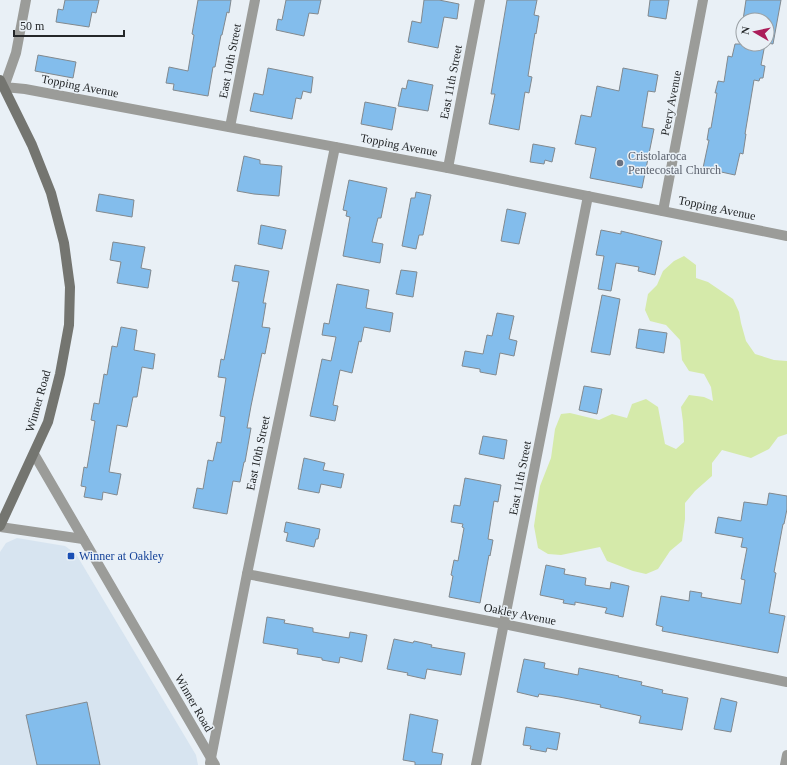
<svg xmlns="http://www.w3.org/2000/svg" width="787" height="765" font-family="Georgia,serif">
<rect width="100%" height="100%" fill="#e9f0f6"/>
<path fill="#d7e4f0" d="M 17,538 L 65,546 L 76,554 L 196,755 L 198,765 L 0,765 L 0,552 L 6,543 Z"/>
<path fill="#d5eaaa" d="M 684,256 L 696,265 L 696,278 L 708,282 L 733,299 L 739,312 L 741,323 L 746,341 L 755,354 L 774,360 L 787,361 L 787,434 L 778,437 L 769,449 L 751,458 L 722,450 L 712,463 L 712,476 L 695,491 L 685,503 L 685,519 L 682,541 L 670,551 L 658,569 L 646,574 L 633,571 L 607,561 L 600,547 L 561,555 L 548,554 L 538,548 L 534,526 L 540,486 L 551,458 L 555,429 L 561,414 L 570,413 L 599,420 L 612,414 L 627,418 L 632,404 L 646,399 L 658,407 L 665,444 L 676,449 L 684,442 L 683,422 L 681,407 L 689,395 L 704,397 L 713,401 L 711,387 L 704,374 L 689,371 L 682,360 L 680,340 L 666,325 L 650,321 L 645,310 L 648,294 L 657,285 L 663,271 L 674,261 Z"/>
<g fill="#83bdec" stroke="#82898e">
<path d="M 65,0 L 99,0 L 96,13 L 92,12 L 89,27 L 56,22 L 58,9 L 63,10 Z"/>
<path d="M 198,0 L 231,0 L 229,13 L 227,12 L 222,35 L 221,35 L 215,67 L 213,67 L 208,96 L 173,90 L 174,84 L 166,83 L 169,67 L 188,71 L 194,35 L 192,34 Z"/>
<path d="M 286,0 L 321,0 L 318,14 L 309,13 L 304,36 L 276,30 L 278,19 L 282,20 Z"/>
<path d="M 424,0 L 439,0 L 459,4 L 457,19 L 444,17 L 438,48 L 408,42 L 412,21 L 421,23 Z"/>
<path d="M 507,0 L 537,0 L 534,15 L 539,16 L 536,34 L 535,33 L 528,76 L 532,77 L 529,93 L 525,92 L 519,130 L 489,124 L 495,94 L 491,94 Z"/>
<path d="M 650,0 L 669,0 L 666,19 L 648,16 Z"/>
<path d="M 746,0 L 781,0 L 773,44 L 767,43 L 767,20 L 743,20 Z"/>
<path d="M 735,44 L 765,44 L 761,65 L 765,66 L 763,78 L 760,78 L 759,81 L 754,80 L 745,134 L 746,134 L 743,154 L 740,153 L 735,175 L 703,168 L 709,140 L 707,140 L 709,128 L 711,128 L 717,93 L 715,93 L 718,81 L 724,82 L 728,56 L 732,57 Z"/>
<path d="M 38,55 L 76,62 L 73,78 L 35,71 Z"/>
<path d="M 268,68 L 313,77 L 311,93 L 303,91 L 301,99 L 296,98 L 292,119 L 250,111 L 254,93 L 263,95 Z"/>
<path d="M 623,68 L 658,75 L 655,92 L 648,91 L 642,127 L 654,129 L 642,188 L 590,178 L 596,148 L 575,144 L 581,115 L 591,117 L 597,86 L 619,91 Z"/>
<path d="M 408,80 L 433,85 L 428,111 L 398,106 L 402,88 L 406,89 Z"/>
<path d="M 365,102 L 396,108 L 392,130 L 361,124 Z"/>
<path d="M 533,144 L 555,148 L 552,162 L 545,160 L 544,164 L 530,162 Z"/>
<path d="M 244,156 L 260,160 L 260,164 L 282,166 L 279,196 L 254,194 L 237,191 Z"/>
<path d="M 349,180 L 387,188 L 381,218 L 378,218 L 372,242 L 383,244 L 380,263 L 343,256 L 350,217 L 346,216 L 347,211 L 343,210 Z"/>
<path d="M 416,192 L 431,195 L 423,235 L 419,235 L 416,249 L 402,246 L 411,198 L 415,198 Z"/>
<path d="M 99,194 L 134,200 L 132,217 L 96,211 Z"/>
<path d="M 507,209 L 526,213 L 519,244 L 501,241 Z"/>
<path d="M 261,225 L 286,230 L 282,249 L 258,244 Z"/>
<path d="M 601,230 L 621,234 L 621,231 L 662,241 L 655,275 L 638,271 L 639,267 L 616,263 L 611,291 L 598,289 L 604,256 L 596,255 Z"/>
<path d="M 113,242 L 145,247 L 141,268 L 151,270 L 148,288 L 117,283 L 121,262 L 110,260 Z"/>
<path d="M 235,265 L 269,271 L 263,303 L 266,303 L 262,327 L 270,328 L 265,354 L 262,353 L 251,406 L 247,428 L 251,428 L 245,462 L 244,462 L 240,482 L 233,481 L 227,514 L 193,508 L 197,488 L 203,489 L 208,460 L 213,461 L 217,442 L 221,443 L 225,417 L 220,416 L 226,378 L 218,377 L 221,359 L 224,360 L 239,282 L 232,281 Z"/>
<path d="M 401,270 L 417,272 L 413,297 L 396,294 Z"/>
<path d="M 337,284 L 369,290 L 366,308 L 393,313 L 390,332 L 364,327 L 361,342 L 359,341 L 352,373 L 340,370 L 333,405 L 338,406 L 335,421 L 310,416 L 322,359 L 331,361 L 336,337 L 322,335 L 324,323 L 329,324 Z"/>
<path d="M 602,295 L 620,299 L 610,355 L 591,352 Z"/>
<path d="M 497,313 L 514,316 L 509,339 L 517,341 L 514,356 L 500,353 L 496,375 L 480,372 L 480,369 L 462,366 L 465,351 L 483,354 L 487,335 L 492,336 Z"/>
<path d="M 121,327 L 137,330 L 134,350 L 155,354 L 153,369 L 142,367 L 137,397 L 133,397 L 127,427 L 117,425 L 109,472 L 121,474 L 117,495 L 103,492 L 102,500 L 84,497 L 86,487 L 81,486 L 84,467 L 87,468 L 95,421 L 91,420 L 94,403 L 99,404 L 104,374 L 107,375 L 112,346 L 117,347 Z"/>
<path d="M 639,329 L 667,333 L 664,353 L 636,348 Z"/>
<path d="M 584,386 L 602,389 L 597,414 L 579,410 Z"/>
<path d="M 483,436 L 507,440 L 504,459 L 479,454 Z"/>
<path d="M 304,458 L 325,463 L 323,470 L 344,474 L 341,488 L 321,484 L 319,493 L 298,489 Z"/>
<path d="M 465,478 L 501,485 L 498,502 L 494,501 L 488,539 L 493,540 L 490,556 L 489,555 L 480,603 L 449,597 L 453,576 L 451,575 L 454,560 L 458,561 L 464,528 L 462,527 L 463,524 L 451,522 L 454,505 L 460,506 Z"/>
<path d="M 769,493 L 787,496 L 787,509 L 784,524 L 783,524 L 774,572 L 776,573 L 769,613 L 785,616 L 778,653 L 662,631 L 663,627 L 656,625 L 661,596 L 689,601 L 690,591 L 702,593 L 701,597 L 741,604 L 745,580 L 741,579 L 747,548 L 741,547 L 743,538 L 715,533 L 718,517 L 741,521 L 744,502 L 767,505 Z"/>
<path d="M 286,522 L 320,529 L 318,539 L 316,539 L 314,547 L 286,541 L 288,533 L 284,532 Z"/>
<path d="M 546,565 L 565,569 L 564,574 L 586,578 L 585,585 L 610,589 L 611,582 L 629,586 L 623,617 L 605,613 L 607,608 L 575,602 L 575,605 L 563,603 L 564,600 L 540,595 Z"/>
<path d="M 267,617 L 285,620 L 284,623 L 313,628 L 313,632 L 349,638 L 350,632 L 367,635 L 362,662 L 340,657 L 339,663 L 322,660 L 322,658 L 297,654 L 298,649 L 263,643 Z"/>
<path d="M 394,639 L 413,643 L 414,641 L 432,645 L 431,647 L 465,653 L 461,675 L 427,669 L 425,679 L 407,675 L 408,673 L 387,669 Z"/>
<path d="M 524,659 L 545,663 L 544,668 L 578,675 L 579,668 L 619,676 L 618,677 L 642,682 L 641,685 L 663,690 L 662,693 L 688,698 L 682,730 L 639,723 L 641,716 L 600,707 L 601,705 L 559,697 L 539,694 L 538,697 L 517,692 Z"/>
<path d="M 721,698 L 737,702 L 731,732 L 714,729 Z"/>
<path d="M 87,702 L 100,765 L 37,765 L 26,715 Z"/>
<path d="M 410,714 L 438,720 L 432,752 L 443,754 L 441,765 L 415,765 L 415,762 L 403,760 Z"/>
<path d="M 526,727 L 560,733 L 557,750 L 547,748 L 546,752 L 530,749 L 531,746 L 523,745 Z"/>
</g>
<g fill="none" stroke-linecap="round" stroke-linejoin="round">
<g stroke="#9b9c99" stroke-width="10">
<path d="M 26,0 L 16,53 L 4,87 L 25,89 L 448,168 L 787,236"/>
<path d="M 230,127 L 255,0"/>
<path d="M 448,168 L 480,0"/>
<path d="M 663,211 L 703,0"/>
<path d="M 0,527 L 83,539"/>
<path d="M 247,574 L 504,624 L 787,682"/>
<path d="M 210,763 L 247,574 L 335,147"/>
<path d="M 476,765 L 588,196"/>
</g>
<g stroke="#9b9c99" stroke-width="10">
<path d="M 34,454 L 215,765"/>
<path d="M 785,765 L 787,755"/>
</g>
<path stroke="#747570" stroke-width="10" d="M 0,80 L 32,145 L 51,193 L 64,243 L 70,287 L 69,325 L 60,374 L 48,422 L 0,526"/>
</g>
<circle fill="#6b7280" stroke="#e9f0f6" stroke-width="1.5" cx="620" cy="163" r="4"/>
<rect fill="#1a4fb4" stroke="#e9f0f6" stroke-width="1.5" x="67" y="552" width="8" height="8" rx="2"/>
<g text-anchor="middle" stroke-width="3" stroke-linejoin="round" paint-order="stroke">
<g font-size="12" fill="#242729" stroke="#e9f0f6">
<text transform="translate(230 61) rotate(-79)" y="4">East 10th Street</text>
<text transform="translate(451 82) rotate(-79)" y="4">East 11th Street</text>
<text transform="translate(80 86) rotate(11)" y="4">Topping Avenue</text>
<text transform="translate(671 103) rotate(-79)" y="4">Peery Avenue</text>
<text transform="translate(399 145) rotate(11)" y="4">Topping Avenue</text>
<text transform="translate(717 208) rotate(12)" y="4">Topping Avenue</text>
<text transform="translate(38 401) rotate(-74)" y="4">Winner Road</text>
<text transform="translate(258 453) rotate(-78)" y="4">East 10th Street</text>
<text transform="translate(520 478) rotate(-79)" y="4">East 11th Street</text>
<text transform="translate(520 614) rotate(11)" y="4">Oakley Avenue</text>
<text transform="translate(194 703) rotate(60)" y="4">Winner Road</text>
</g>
<g font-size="12" fill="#5b616d" stroke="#e9f0f6" text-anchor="start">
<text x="628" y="160">Cristolaroca<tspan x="628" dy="14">Pentecostal Church</tspan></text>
</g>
<g font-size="12" fill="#164399" stroke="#e9f0f6" text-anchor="start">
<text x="79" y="560">Winner at Oakley</text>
</g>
</g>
<g transform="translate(755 32) rotate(279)"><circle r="19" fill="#e9f0f6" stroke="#9aa0a4"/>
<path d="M0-3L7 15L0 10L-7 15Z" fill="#ab1d5a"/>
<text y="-6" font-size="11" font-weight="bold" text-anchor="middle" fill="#242729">N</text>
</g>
<path d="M14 30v6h110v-6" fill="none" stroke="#242729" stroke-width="2"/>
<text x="20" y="30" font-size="12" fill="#242729" stroke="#e9f0f6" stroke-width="3" paint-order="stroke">50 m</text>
</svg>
